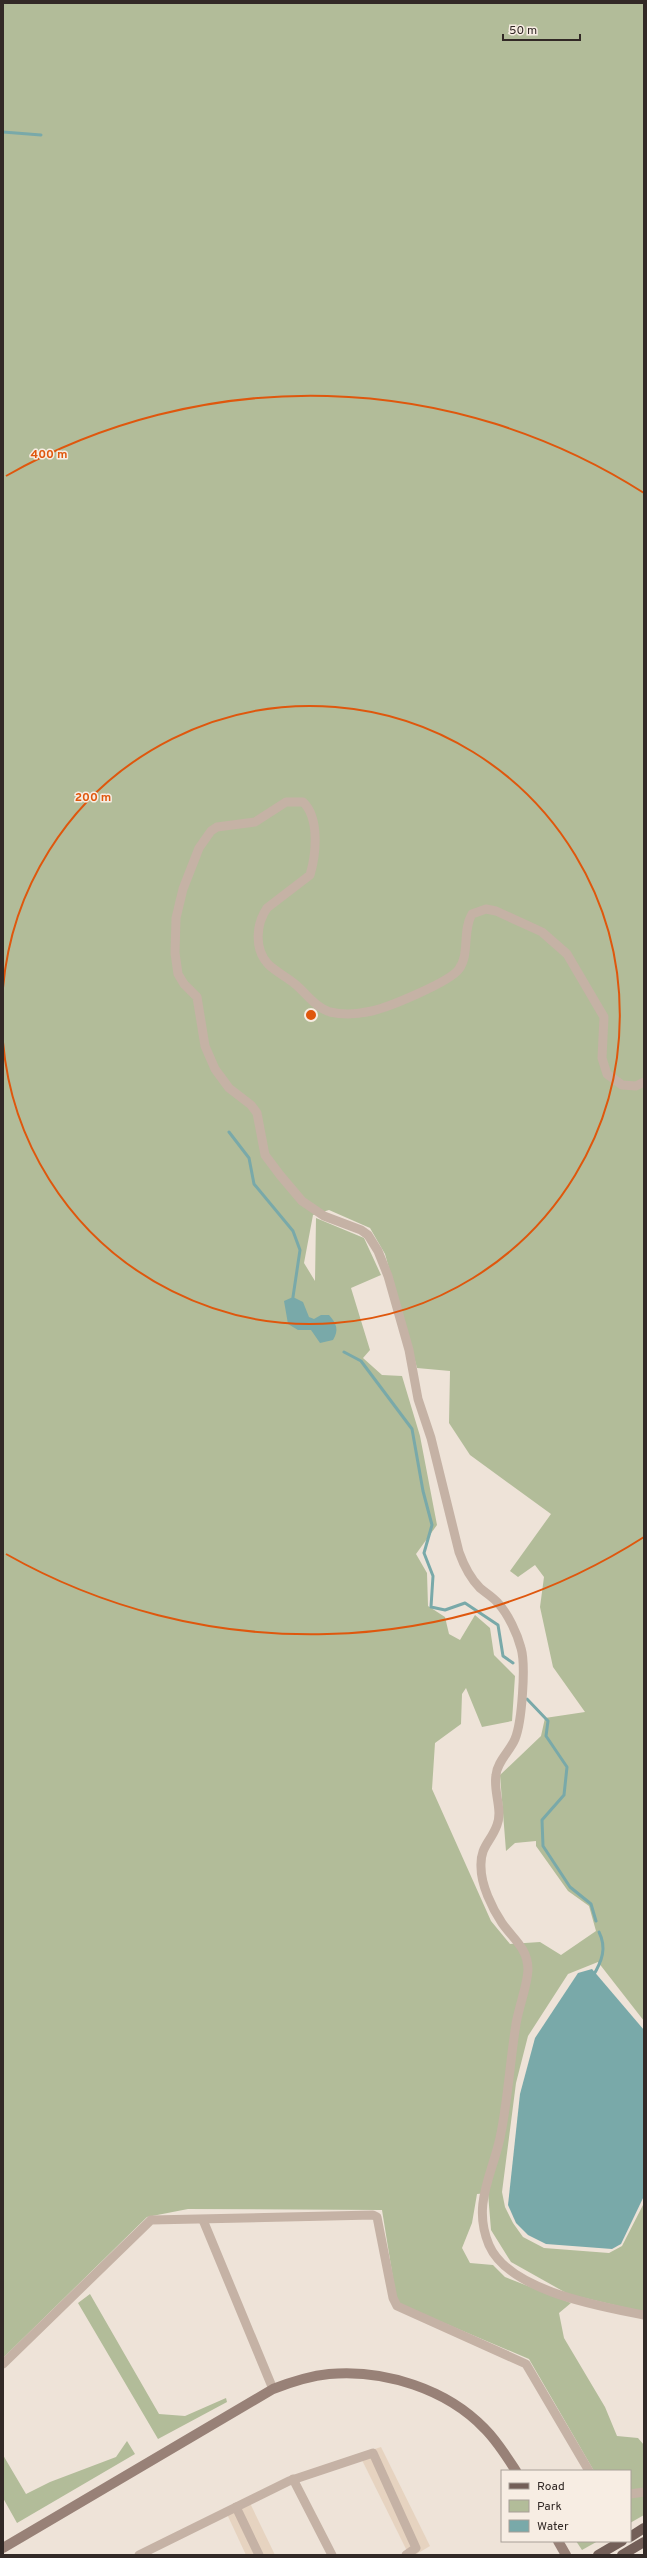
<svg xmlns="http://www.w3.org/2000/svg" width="647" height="2558" font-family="Overpass,sans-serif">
<rect width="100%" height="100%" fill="#eee3d8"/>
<g fill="#b2bc99" fill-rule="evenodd">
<path d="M 3,3 L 644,3 L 644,2021 L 598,1962 L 568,1974 L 528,2036 L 516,2083 L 502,2192 L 505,2207 L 513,2223 L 523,2237 L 544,2248 L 609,2253 L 622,2246 L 644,2203 L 644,2312 L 568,2294 L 511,2262 L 491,2230 L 488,2193 L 477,2194 L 472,2223 L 462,2248 L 470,2263 L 493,2265 L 505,2277 L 571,2303 L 559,2313 L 564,2338 L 605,2407 L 617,2436 L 638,2438 L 644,2445 L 644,2515 L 630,2523 L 630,2471 L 594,2471 L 529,2359 L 397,2303 L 382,2210 L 188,2209 L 147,2217 L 3,2358 ZM 329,1210 L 370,1228 L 385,1254 L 417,1368 L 450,1371 L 449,1423 L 470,1455 L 551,1514 L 510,1571 L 518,1577 L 535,1565 L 544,1577 L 540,1607 L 553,1667 L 585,1712 L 545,1718 L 541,1736 L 500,1775 L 506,1851 L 515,1843 L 536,1841 L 536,1846 L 568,1891 L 589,1906 L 596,1931 L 561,1955 L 540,1942 L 510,1944 L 491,1921 L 432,1789 L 435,1743 L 461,1724 L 462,1694 L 466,1688 L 482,1727 L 512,1721 L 515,1676 L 494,1655 L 490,1628 L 475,1615 L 460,1640 L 449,1634 L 445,1617 L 428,1606 L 427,1573 L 416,1554 L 437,1525 L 420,1436 L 402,1376 L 382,1375 L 363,1358 L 370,1350 L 351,1288 L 381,1275 L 364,1238 L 316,1218 L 315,1281 L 304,1263 L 313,1215 Z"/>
<path d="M 90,2294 L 159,2414 L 185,2416 L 226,2398 L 227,2402 L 158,2439 L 78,2303 Z"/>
<path d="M 127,2441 L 135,2454 L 17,2523 L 3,2498 L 3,2455 L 26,2494 L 50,2482 L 116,2457 Z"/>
<path d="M 576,2541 L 598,2541 L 582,2550 Z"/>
</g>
<g fill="#e6d3c0">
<path d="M 381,2447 L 430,2546 L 415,2555 L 409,2555 L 359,2454 Z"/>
<path d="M 249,2501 L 275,2555 L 246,2555 L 226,2512 Z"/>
</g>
<g fill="#79a9a9">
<path d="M 293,1297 L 303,1302 L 309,1317 L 314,1319 L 321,1315 L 329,1315 C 337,1324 339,1330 333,1340 L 320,1343 L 311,1330 L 298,1330 L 288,1324 L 284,1301 Z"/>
<path d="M 592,1969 L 644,2030 L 644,2196 L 621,2244 L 612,2249 L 546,2244 L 528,2235 L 516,2223 L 508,2205 L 520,2094 L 535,2038 L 578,1973 Z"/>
</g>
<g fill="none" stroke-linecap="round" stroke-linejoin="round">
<g stroke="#79a9a9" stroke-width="3">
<path d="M 3,132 L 41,135"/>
<path d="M 229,1132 L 249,1158 L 254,1184 L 293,1231 L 300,1250 L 293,1297"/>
<path d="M 344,1352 L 361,1361 L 412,1429 L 423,1491 L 432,1525 L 424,1553 L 433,1576 L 431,1607 L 445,1610 L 465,1603 L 498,1625 L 503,1656 L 513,1663"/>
<path d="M 527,1699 L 548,1721 L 546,1736 L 567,1767 L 564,1795 L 542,1820 L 543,1846 L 570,1887 L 591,1904 L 596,1921"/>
<path d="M 593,1976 C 602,1961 607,1948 599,1932"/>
</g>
<g stroke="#c5b2a5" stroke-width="9">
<path d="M 644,1082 L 636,1086 L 622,1085 L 607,1074 L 602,1058 L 604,1017 L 567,954 L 542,932 L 496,911 L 486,909 L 472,914 C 462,931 470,954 459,969 C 450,982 389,1007 372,1011 C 359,1014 343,1015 330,1012 C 316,1008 306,993 295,984 C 287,977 276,972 268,964 C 254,949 256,924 267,908 L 310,875 C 316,855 320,818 303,802 L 286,802 L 255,822 L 217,827 L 211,831 L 199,848 L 183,889 L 176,918 L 175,953 L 178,974 L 184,984 L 197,997 L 205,1046 L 215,1069 L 229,1088 L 251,1105 L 257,1113 L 265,1155 L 280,1175 L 302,1201 L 324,1216 L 361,1230 L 368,1235 L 378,1251 L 388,1276 L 409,1350 L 418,1399 L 431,1438 L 459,1552 C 464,1566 470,1578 480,1588 C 486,1593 493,1597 498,1603 C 508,1614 517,1633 521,1648 C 526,1665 522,1722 515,1739 C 510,1751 497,1762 496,1775 C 493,1791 503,1810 497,1825 C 491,1842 480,1846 481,1867 C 481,1885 492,1908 502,1923 C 513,1939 528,1948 528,1970 C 527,1987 519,2006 516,2024 C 510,2061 508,2100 500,2138 C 492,2175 472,2205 489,2245 C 509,2291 599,2306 644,2315"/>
<path d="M 203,2220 L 273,2389"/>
<path d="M 3,2364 L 151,2220 L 373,2215 L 377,2217 L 393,2298 L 397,2306 L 526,2364 L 589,2471"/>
<path d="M 293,2479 L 332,2555"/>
<path d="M 630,2494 L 644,2492"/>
<path d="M 236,2507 L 259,2555"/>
<path d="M 139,2555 L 289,2481 L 373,2453 L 416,2548 L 406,2555"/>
</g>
<g stroke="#988177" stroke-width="10">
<path d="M 558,2541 L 566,2555"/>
<path d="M 3,2548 L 273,2389 C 291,2382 309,2376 329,2374 C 384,2369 447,2389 485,2429 C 497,2441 507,2457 516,2471"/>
</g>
<g stroke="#735f58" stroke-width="10">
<path d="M 630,2537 L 644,2528"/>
<path d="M 598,2555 L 622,2541"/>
<path d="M 622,2555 L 644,2542"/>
</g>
</g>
<g fill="none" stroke="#df570d" stroke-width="2">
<path d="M3 988A309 309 0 1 1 3 1042"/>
<path d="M644 1537A619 619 0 0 1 6 1554M6 476A619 619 0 0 1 644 493"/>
</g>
<circle cx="311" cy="1015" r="6" fill="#df570d" stroke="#f7ede3" stroke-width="2"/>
<g font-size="12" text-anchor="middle" font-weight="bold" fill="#df570d" stroke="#f7ede3" stroke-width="3" stroke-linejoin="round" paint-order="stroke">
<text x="49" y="458">400 m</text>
<text x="93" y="801">200 m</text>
</g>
<rect width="647" height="2558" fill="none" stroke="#322926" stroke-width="8"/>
<rect x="501" y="2470" width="130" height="72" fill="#f7ede3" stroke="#a89f97"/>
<rect x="509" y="2483" width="20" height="6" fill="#735f58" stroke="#a89f97"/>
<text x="537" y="2490" font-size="12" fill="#322926">Road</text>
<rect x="509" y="2500" width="20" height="12" fill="#b2bc99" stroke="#a89f97"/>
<text x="537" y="2510" font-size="12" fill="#322926">Park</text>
<rect x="509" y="2520" width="20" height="12" fill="#79a9a9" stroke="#a89f97"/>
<text x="537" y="2530" font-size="12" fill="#322926">Water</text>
<path d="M503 34v6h77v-6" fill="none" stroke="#322926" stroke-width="2"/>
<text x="509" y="34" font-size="12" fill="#322926" stroke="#f7ede3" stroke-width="3" paint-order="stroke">50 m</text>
</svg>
